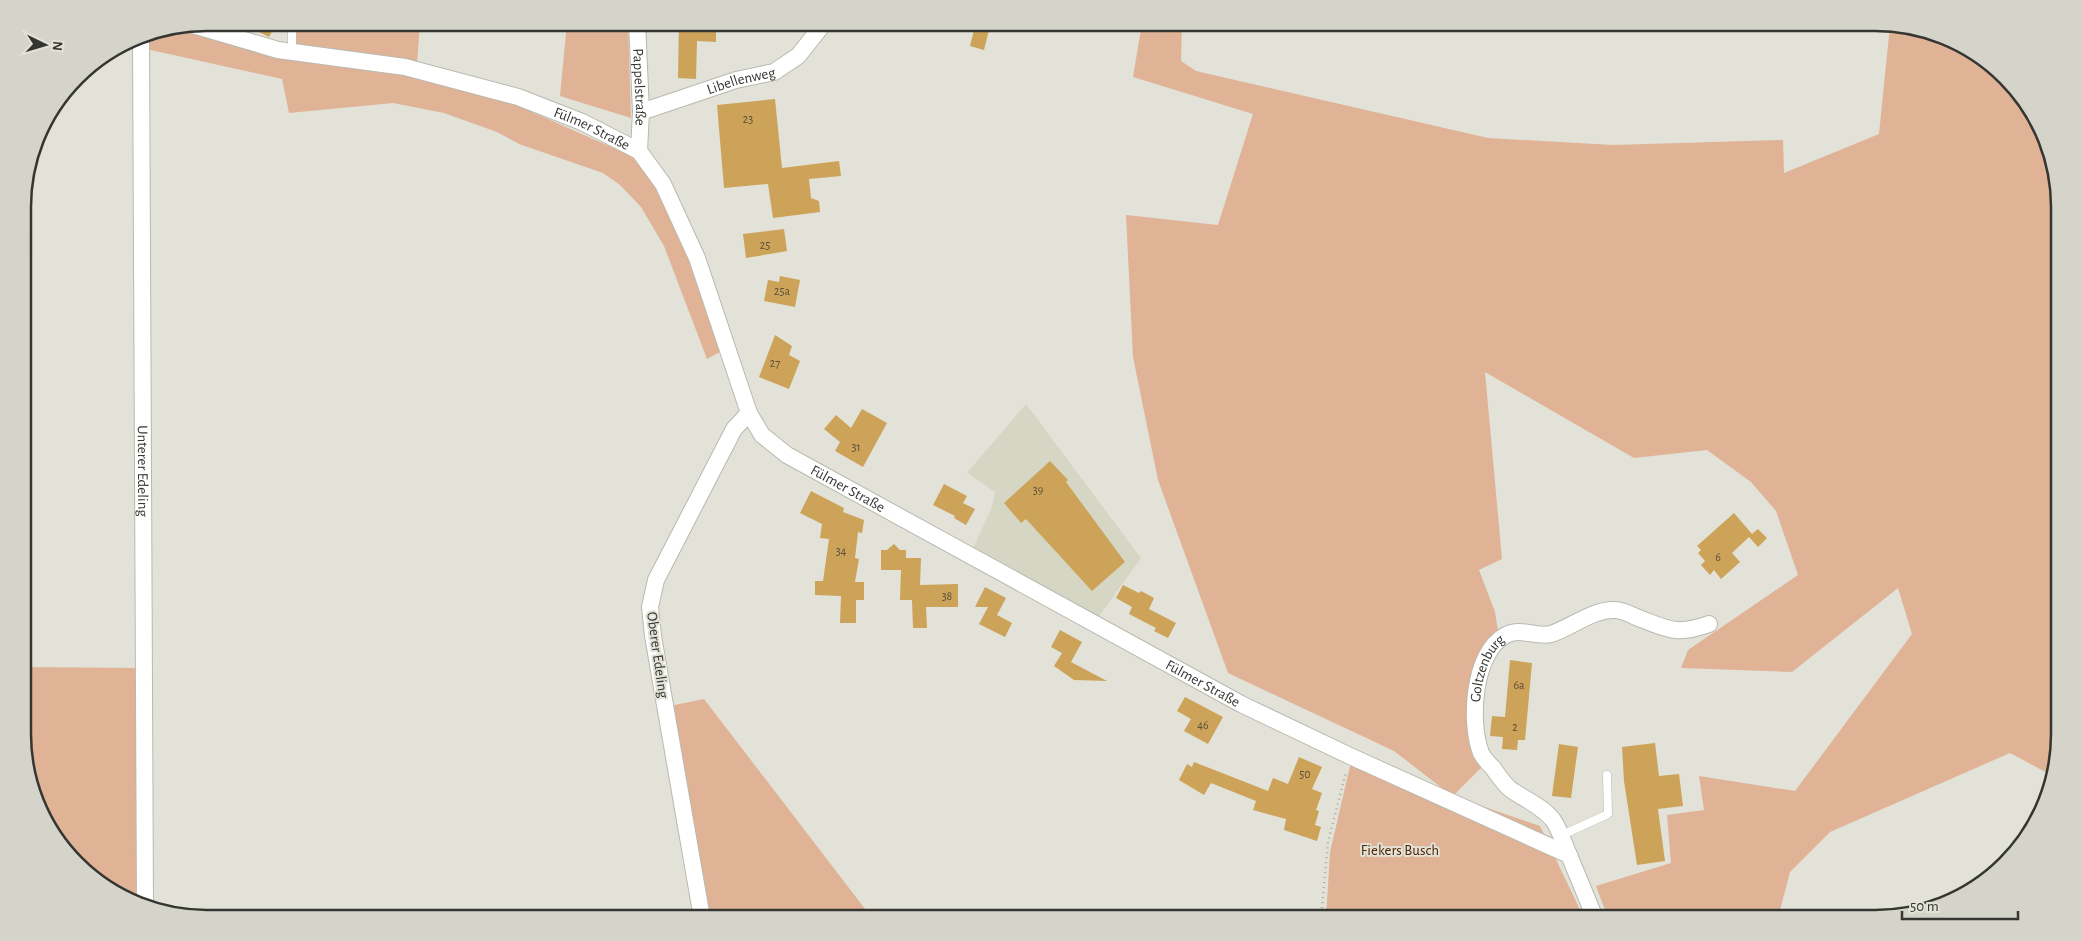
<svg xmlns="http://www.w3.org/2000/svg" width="2082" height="941" font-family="'Alegreya Sans',sans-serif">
<rect width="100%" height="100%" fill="#e2e2d8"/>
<path fill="#d6d6c5" d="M 1026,404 L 1141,558 L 1097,619 L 972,550 L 992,507 L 995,492 L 967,473 Z"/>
<g fill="#e0b396">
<path d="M 296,23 L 420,23 L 417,64 L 310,51 L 296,43 Z"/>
<path d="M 567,23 L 628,23 L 631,118 L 560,96 Z"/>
<path d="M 1142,23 L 1182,23 L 1181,61 L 1196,71 L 1488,138 L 1613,145 L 1783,140 L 1784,173 L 1879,134 L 1890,25 L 1946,37 L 1988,61 L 2022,95 L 2046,137 L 2058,183 L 2059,734 L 2051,775 L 2010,753 L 1830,832 L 1790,872 L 1778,918 L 1608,918 L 1596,886 L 1671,863 L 1667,815 L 1704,810 L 1699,776 L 1795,791 L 1912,634 L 1898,588 L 1792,672 L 1681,668 L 1688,650 L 1798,575 L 1776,511 L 1751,482 L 1707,450 L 1634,458 L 1485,372 L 1502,559 L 1479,570 L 1495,612 L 1498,631 L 1484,647 L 1470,687 L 1483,766 L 1453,796 L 1540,826 L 1584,918 L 1326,918 L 1330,852 L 1351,762 L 1451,795 L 1394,751 L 1228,673 L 1158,480 L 1133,357 L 1126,215 L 1218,225 L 1253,114 L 1133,77 Z"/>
<path d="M 182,27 L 272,57 L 402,74 L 514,104 L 636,158 L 660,190 L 692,263 L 722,351 L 707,359 L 664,246 L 641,207 L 620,185 L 603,173 L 519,144 L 497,132 L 444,113 L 393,103 L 289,113 L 282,79 L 146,49 L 150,34 Z"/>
<path d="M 24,667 L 140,668 L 141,905 L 94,880 L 60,846 L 24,758 Z"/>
<path d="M 704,699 L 872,918 L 710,918 L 670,706 Z"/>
</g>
<g fill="#cca358">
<path d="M 239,22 L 277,22 L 269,37 Z"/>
<path d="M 679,22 L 716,22 L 716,42 L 697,41 L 696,79 L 678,78 Z"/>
<path d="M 976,22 L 991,22 L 984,50 L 970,46 Z"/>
<path d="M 775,99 L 782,168 L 839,161 L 841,176 L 809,179 L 811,198 L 819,201 L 820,212 L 773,218 L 768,184 L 724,188 L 717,105 Z"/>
<path d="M 784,229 L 787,251 L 746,258 L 743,234 Z"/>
<path d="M 780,276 L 800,280 L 795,307 L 764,301 L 768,280 L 779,282 Z"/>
<path d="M 775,335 L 792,346 L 789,355 L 800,361 L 789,389 L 759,377 Z"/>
<path d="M 862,409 L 887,423 L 863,467 L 835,451 L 840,442 L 824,429 L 836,415 L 851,428 Z"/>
<path d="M 1050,461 L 1068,480 L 1066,482 L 1125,562 L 1092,591 L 1026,519 L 1021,523 L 1004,503 Z"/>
<path d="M 944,484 L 967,496 L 963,503 L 975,509 L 966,525 L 954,518 L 955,516 L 933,505 Z"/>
<path d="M 811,491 L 844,508 L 843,512 L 864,520 L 862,533 L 858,532 L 855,558 L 859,559 L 855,582 L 864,582 L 864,600 L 856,600 L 856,623 L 840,623 L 841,596 L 815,595 L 815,581 L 823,581 L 829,539 L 820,538 L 822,524 L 800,513 Z"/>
<path d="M 1734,513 L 1752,534 L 1758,529 L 1767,538 L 1758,547 L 1749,537 L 1732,553 L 1740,562 L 1721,579 L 1714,570 L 1710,575 L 1701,565 L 1705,561 L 1698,553 L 1701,550 L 1697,546 Z"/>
<path d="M 894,544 L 900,550 L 906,550 L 906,558 L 921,558 L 920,585 L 958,584 L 958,607 L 926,607 L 927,628 L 913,628 L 912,600 L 900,600 L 901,570 L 881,570 L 881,550 L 887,550 Z"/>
<path d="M 1123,585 L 1139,593 L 1141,591 L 1154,598 L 1149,609 L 1176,623 L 1168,638 L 1154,631 L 1156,628 L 1129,614 L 1132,607 L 1116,598 Z"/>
<path d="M 985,587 L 1006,598 L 997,615 L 1012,623 L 1005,637 L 979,624 L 988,607 L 975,607 Z"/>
<path d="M 1060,630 L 1082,642 L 1071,662 L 1107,681 L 1074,680 L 1054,666 L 1062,653 L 1051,647 Z"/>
<path d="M 1510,660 L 1532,663 L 1525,740 L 1518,740 L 1517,750 L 1502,749 L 1503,737 L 1490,736 L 1492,716 L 1505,717 Z"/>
<path d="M 1185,697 L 1223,717 L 1208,744 L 1184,731 L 1191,719 L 1177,711 Z"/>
<path d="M 1655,743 L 1659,776 L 1679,774 L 1683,806 L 1658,809 L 1665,861 L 1637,865 L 1624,781 L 1622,747 Z"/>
<path d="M 1559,744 L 1578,747 L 1571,798 L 1552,796 Z"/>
<path d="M 1299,757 L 1322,767 L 1312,789 L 1322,793 L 1316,810 L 1319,811 L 1315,825 L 1321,827 L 1317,841 L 1284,830 L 1286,819 L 1253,810 L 1256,801 L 1211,783 L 1204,795 L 1179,780 L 1187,764 L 1192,767 L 1194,762 L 1268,791 L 1273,778 L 1288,784 Z"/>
</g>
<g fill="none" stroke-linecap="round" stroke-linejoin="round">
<g stroke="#b9b9b0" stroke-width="9">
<g id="service">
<path d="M 292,22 L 292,52"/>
<path d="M 1560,836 L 1608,814 L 1607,775"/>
</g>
</g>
<g stroke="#b9b9b0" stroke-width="18">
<g id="minor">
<path id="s1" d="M 637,22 L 641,112 L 639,151"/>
<path id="s2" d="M 193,25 L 278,50 L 405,67 L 518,97 L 582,122 L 639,151 L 663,184 L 697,258 L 749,413 L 762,435 L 787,455 L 1241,704 L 1350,756 L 1569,855 L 1595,918"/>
<path id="s3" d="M 141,36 L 145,906"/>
<path id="s4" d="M 641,112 L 736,80 L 774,72 L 798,56 L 825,22"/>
<path id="s5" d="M 1569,855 C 1564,844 1560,830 1553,820 C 1542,806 1524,799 1510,789 C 1503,783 1498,775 1493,768 C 1489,764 1484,759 1481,753 C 1469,722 1473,652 1506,635 C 1521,627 1537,638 1551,634 C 1572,627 1593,609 1615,610 C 1622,610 1630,614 1636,617 C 1668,629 1676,636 1709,624"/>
<path d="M 702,918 L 653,636 L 650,607 L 656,580 L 734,429 L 749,413"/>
</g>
</g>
<path stroke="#ababa3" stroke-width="2.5" stroke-dasharray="1 4" stroke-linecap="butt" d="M 1321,918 L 1328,842 L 1346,772"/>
<use href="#service" stroke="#fff" stroke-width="8"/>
<use href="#minor" stroke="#fff" stroke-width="16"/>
</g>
<g text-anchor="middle" stroke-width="4" stroke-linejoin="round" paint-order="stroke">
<g font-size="12" fill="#5b503b">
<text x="748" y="123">23</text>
<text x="765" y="249">25</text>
<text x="782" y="295">25a</text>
<text x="775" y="367">27</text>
<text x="856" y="451">31</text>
<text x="1038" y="494">39</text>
<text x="841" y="555">34</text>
<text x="1718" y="561">6</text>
<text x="947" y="600">38</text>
<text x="1519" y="689">6a</text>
<text x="1203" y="729">46</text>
<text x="1515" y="731">2</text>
<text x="1305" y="778">50</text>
</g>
<g font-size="15" fill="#353531" stroke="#e2e2d8">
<text dy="5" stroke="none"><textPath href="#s4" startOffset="105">Libellenweg</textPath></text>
<text dy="5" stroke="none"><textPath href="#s1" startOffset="65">Pappelstraße</textPath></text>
<text dy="5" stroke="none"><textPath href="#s2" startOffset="414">Fülmer Straße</textPath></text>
<text dy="5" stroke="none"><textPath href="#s3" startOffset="435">Unterer Edeling</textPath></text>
<text dy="5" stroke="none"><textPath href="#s2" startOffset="879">Fülmer Straße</textPath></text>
<text transform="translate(658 655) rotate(82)" y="5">Oberer Edeling</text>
<text dy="5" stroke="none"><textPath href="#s5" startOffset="226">Goltzenburg</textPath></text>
<text dy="5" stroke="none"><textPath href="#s2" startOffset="1284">Fülmer Straße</textPath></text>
</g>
<g font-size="15" fill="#522500" stroke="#e2e2d8">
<text x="1400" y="855">Fiekers Busch</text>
</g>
</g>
<path d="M0 0H2082V941H0ZM207 31H1875A176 176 0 0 1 2051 207V734A176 176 0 0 1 1875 910H207A176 176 0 0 1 31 734V207A176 176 0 0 1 207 31Z" fill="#d4d4cb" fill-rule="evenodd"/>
<path fill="none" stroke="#353531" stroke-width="2.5" d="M207 31H1875A176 176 0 0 1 2051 207V734A176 176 0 0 1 1875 910H207A176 176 0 0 1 31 734V207A176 176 0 0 1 207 31Z"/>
<g transform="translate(45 45) rotate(95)" stroke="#e2e2d8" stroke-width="4" paint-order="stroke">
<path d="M0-4L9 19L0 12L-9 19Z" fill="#353531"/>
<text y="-8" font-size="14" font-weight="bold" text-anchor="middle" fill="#353531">N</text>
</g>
<path d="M1902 911v8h116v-8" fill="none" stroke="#353531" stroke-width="2.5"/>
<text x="1910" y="911" font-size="15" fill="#353531" stroke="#e2e2d8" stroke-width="4" paint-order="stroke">50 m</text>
</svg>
